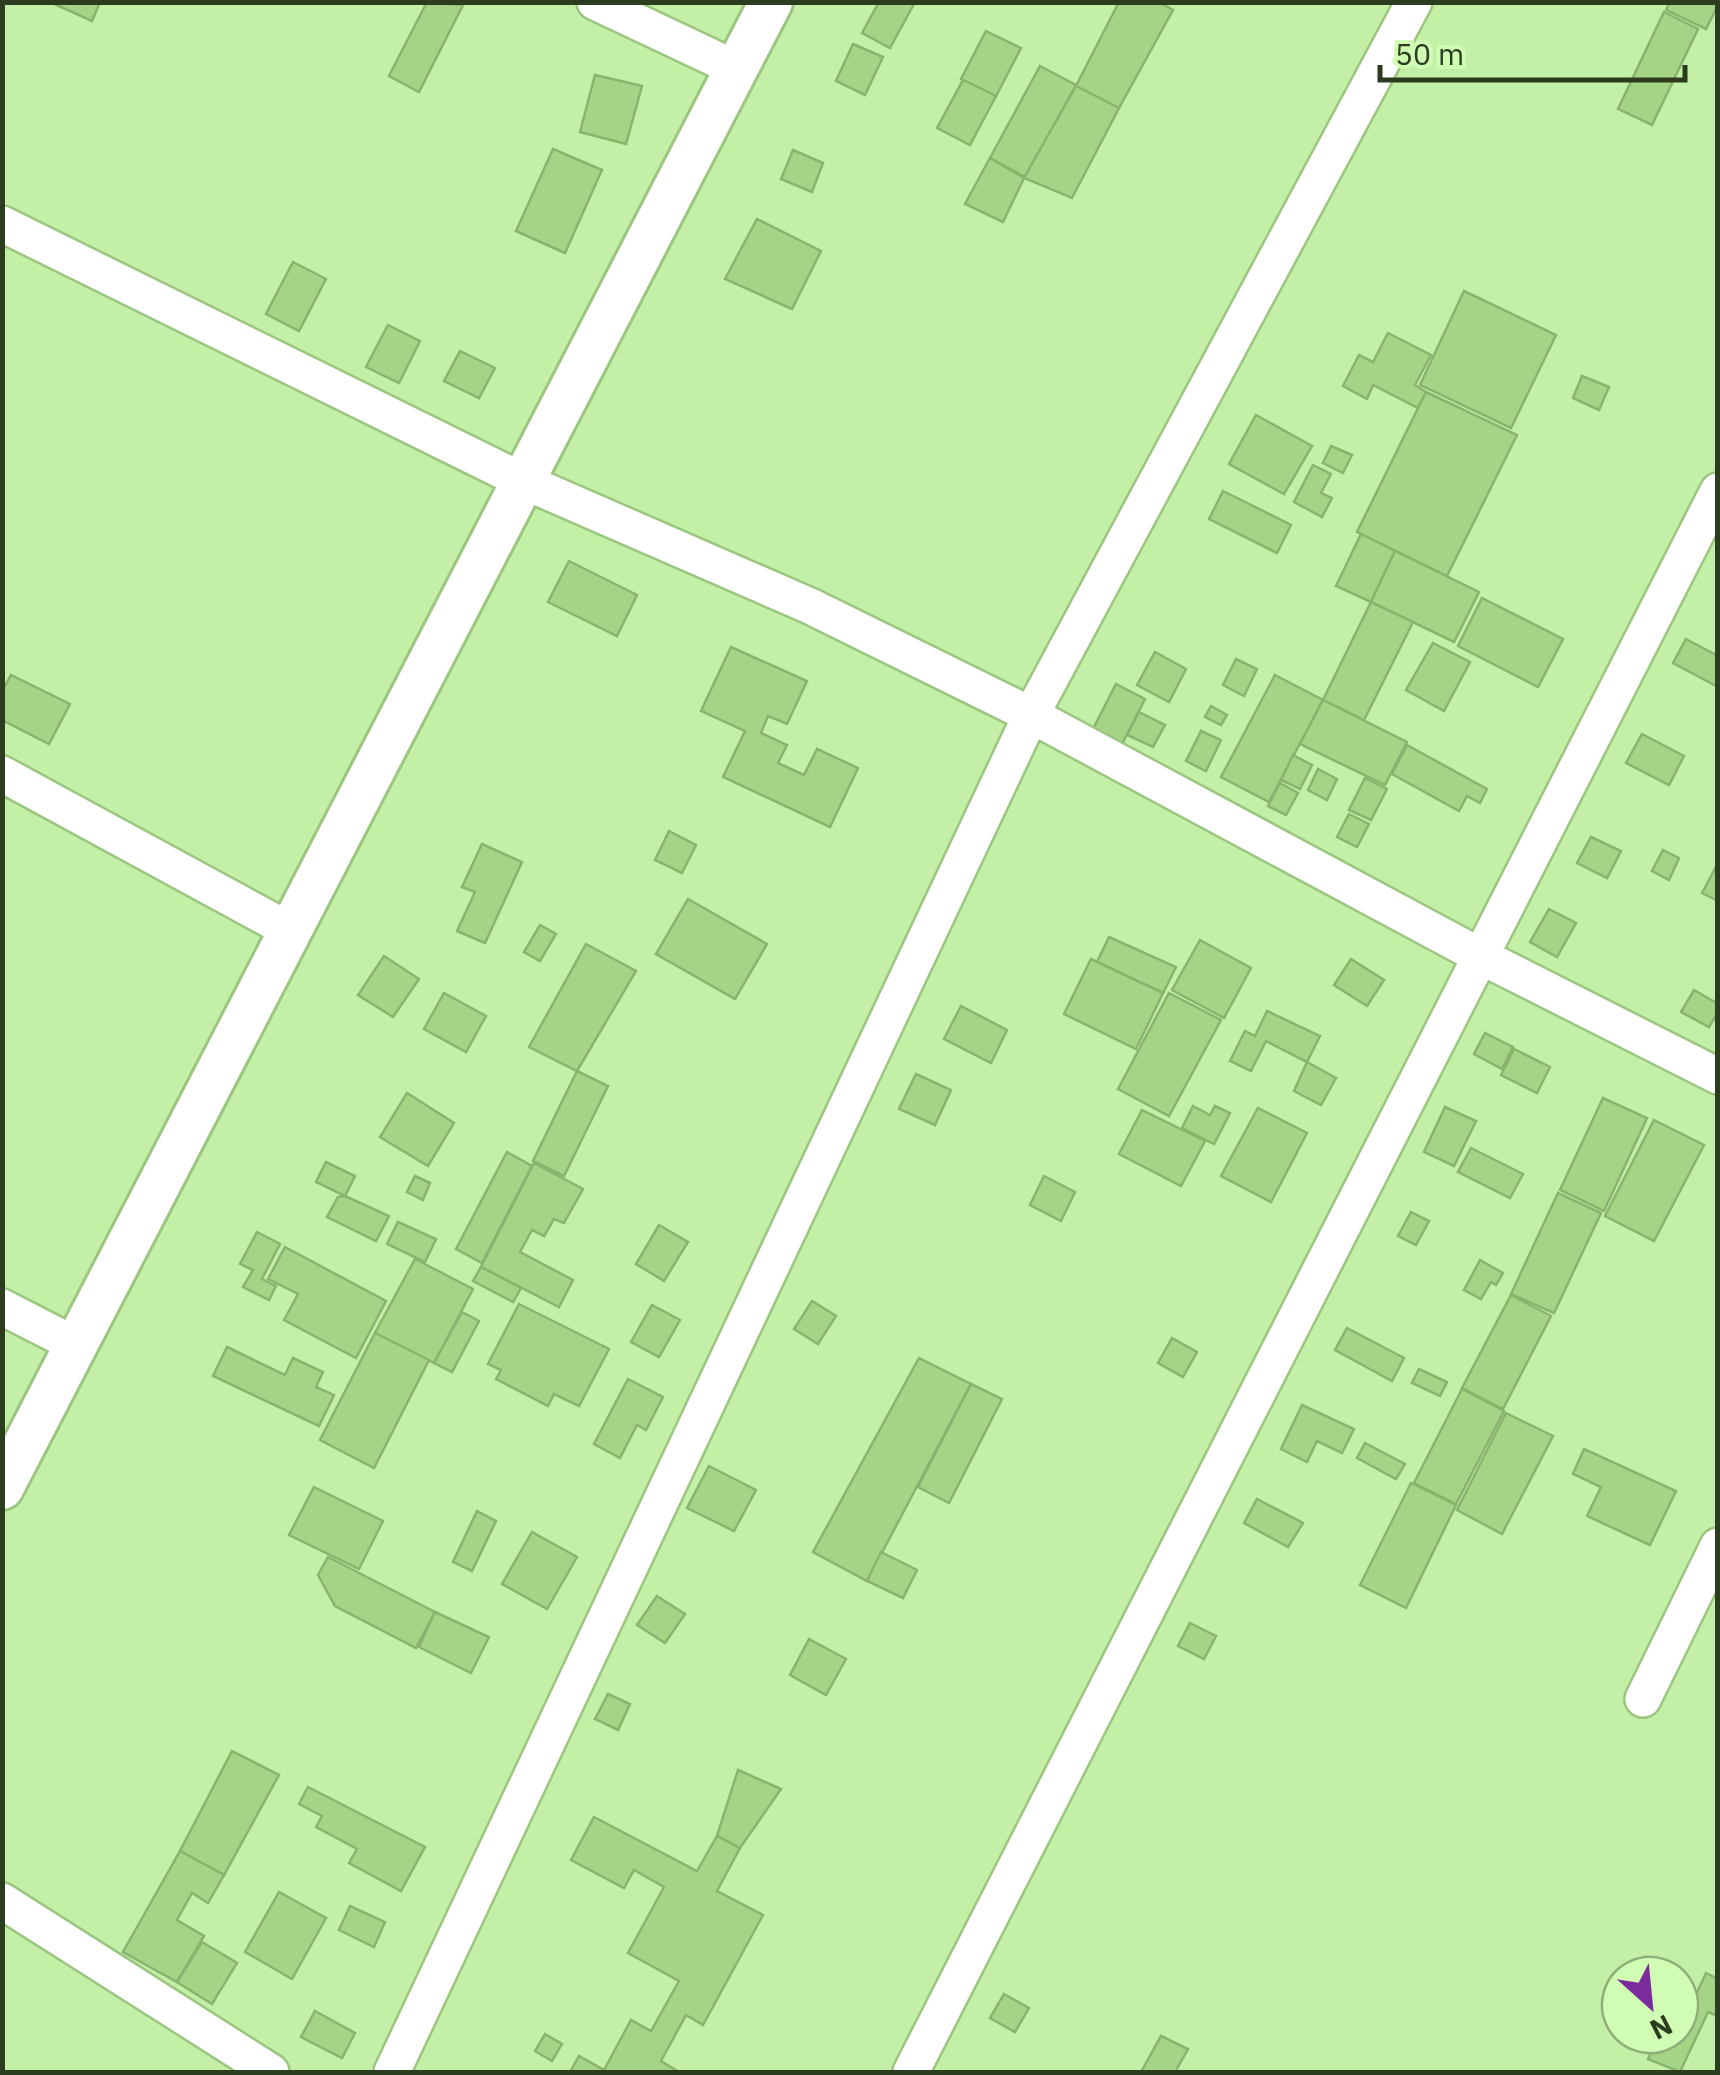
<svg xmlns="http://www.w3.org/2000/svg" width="1720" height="2075" font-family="'IBM Plex Sans',sans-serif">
<rect width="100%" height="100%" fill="#c3efa6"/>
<g fill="#a6d487" stroke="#8ab46e" stroke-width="2.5">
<path d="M 50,2 L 100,2 L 92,21 Z"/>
<path d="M 427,2 L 463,5 L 419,92 L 389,76 Z"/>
<path d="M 879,2 L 915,2 L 890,48 L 862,33 Z"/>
<path d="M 1119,2 L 1159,2 L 1173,10 L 1119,108 L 1076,86 Z"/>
<path d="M 1670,2 L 1718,2 L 1718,5 L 1706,29 L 1666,10 Z"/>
<path d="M 1664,12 L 1698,29 L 1652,125 L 1618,109 Z"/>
<path d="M 986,31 L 1021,48 L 996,96 L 961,79 Z"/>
<path d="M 853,44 L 883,57 L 865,95 L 836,81 Z"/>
<path d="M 1040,66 L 1076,85 L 1025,177 L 990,158 Z"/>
<path d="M 595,75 L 642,86 L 626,144 L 580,132 Z"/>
<path d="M 963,80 L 996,96 L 970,145 L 937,128 Z"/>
<path d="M 1076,86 L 1119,108 L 1072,198 L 1024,178 Z"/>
<path d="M 553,149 L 602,170 L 565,253 L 516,231 Z"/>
<path d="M 793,150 L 823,163 L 812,192 L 781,179 Z"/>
<path d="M 990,158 L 1024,178 L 1003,222 L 965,204 Z"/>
<path d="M 757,219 L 821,251 L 792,309 L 725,279 Z"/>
<path d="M 293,262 L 326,279 L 299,331 L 266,314 Z"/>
<path d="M 1464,291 L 1556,335 L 1511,428 L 1420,385 Z"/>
<path d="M 388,325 L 420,341 L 399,383 L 366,367 Z"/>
<path d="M 1388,333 L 1431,355 L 1415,385 L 1426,392 L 1418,408 L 1373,385 L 1367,399 L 1343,386 L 1359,355 L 1373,362 Z"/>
<path d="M 460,351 L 495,368 L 479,398 L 444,381 Z"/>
<path d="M 1582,376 L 1609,387 L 1599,410 L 1573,398 Z"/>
<path d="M 1426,392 L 1517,435 L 1447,576 L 1357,532 Z"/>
<path d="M 1256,415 L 1312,446 L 1284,494 L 1229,464 Z"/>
<path d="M 1331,446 L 1352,455 L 1343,473 L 1323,463 Z"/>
<path d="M 1313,465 L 1331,474 L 1321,493 L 1332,498 L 1322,517 L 1294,502 Z"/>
<path d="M 1223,491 L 1291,525 L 1277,553 L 1209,519 Z"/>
<path d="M 1361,534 L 1395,551 L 1371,602 L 1336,586 Z"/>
<path d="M 1395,551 L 1479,592 L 1454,642 L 1371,602 Z"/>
<path d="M 569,561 L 637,595 L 617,636 L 548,602 Z"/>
<path d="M 1482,598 L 1563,639 L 1538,687 L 1458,646 Z"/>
<path d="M 1371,602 L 1413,622 L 1364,720 L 1323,700 Z"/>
<path d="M 1686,639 L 1718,656 L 1718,687 L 1673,663 Z"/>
<path d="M 1433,643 L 1470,662 L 1444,711 L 1406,690 Z"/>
<path d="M 731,647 L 807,681 L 787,724 L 768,716 L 761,733 L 787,745 L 778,763 L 804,775 L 817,749 L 858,768 L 830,827 L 723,777 L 745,731 L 701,711 Z"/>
<path d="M 1155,652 L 1186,669 L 1169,702 L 1137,685 Z"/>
<path d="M 1236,659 L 1257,669 L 1244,696 L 1223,685 Z"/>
<path d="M 11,675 L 70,704 L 49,744 L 2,720 L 2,691 Z"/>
<path d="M 1275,675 L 1323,700 L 1269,802 L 1221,777 Z"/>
<path d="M 1116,684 L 1145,699 L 1121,746 L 1092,731 Z"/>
<path d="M 1323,700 L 1407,742 L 1385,785 L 1300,744 Z"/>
<path d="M 1211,706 L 1227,715 L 1221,725 L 1205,717 Z"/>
<path d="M 1139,712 L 1165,725 L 1153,747 L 1127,735 Z"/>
<path d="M 1201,731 L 1221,740 L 1206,771 L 1186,761 Z"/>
<path d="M 1642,734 L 1684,756 L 1669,785 L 1626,763 Z"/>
<path d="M 1407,745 L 1487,789 L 1480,803 L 1467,796 L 1459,811 L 1392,774 Z"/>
<path d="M 1293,755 L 1312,765 L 1300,789 L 1281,780 Z"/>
<path d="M 1318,769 L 1337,779 L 1327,800 L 1308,790 Z"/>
<path d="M 1365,778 L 1387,789 L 1371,820 L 1349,810 Z"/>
<path d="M 1280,783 L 1298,793 L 1286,815 L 1268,806 Z"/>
<path d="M 1349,814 L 1369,824 L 1357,847 L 1337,837 Z"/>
<path d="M 669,831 L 696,845 L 682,873 L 655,860 Z"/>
<path d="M 1591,837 L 1621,851 L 1607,878 L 1577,863 Z"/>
<path d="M 482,844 L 522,862 L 485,943 L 457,931 L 475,892 L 462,887 Z"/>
<path d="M 1663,850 L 1679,858 L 1669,880 L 1652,871 Z"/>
<path d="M 1718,863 L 1718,901 L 1702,893 Z"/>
<path d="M 688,899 L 767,944 L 735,999 L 656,954 Z"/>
<path d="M 1549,909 L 1576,923 L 1557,957 L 1530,942 Z"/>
<path d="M 540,925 L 556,934 L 540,961 L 524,952 Z"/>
<path d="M 1109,937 L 1176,967 L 1163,993 L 1097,962 Z"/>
<path d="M 1200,940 L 1251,968 L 1224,1018 L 1172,990 Z"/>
<path d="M 586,944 L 636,971 L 577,1071 L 529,1047 Z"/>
<path d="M 384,956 L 419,979 L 393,1017 L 358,995 Z"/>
<path d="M 1091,959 L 1163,993 L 1136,1049 L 1064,1014 Z"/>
<path d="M 1351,959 L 1384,980 L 1367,1006 L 1334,985 Z"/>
<path d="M 1694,990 L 1718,1004 L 1718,1012 L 1709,1027 L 1681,1012 Z"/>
<path d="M 444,993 L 486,1016 L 466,1052 L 424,1029 Z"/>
<path d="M 1169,993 L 1221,1020 L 1169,1116 L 1118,1089 Z"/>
<path d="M 961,1006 L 1007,1030 L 991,1063 L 944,1039 Z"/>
<path d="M 1267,1011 L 1320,1036 L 1307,1062 L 1266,1041 L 1251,1071 L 1230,1061 L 1245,1031 L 1255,1036 Z"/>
<path d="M 1485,1033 L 1513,1047 L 1502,1069 L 1474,1054 Z"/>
<path d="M 1514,1049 L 1550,1067 L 1537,1093 L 1501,1075 Z"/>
<path d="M 1307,1062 L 1336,1078 L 1321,1105 L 1294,1091 Z"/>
<path d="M 577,1071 L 608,1086 L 564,1176 L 533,1161 Z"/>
<path d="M 916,1074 L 951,1090 L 935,1125 L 899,1109 Z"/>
<path d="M 407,1093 L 454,1123 L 428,1166 L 380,1137 Z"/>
<path d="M 1603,1098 L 1647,1118 L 1604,1211 L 1560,1190 Z"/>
<path d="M 1193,1106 L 1210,1115 L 1215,1106 L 1230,1113 L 1214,1144 L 1182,1128 Z"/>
<path d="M 1445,1107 L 1476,1121 L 1454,1166 L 1424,1152 Z"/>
<path d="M 1258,1108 L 1307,1133 L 1271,1202 L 1221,1176 Z"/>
<path d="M 1142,1110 L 1205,1141 L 1181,1186 L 1119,1154 Z"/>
<path d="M 1654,1120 L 1704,1145 L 1654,1241 L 1605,1216 Z"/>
<path d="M 1471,1148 L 1523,1174 L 1510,1198 L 1458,1172 Z"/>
<path d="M 507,1152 L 532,1166 L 482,1263 L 456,1249 Z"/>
<path d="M 326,1162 L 355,1176 L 345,1196 L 316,1182 Z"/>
<path d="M 534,1163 L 583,1189 L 564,1223 L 554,1219 L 544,1236 L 532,1230 L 520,1252 L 573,1280 L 559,1307 L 481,1267 Z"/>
<path d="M 415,1176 L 430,1183 L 423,1200 L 407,1192 Z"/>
<path d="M 1044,1176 L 1075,1192 L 1061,1221 L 1030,1205 Z"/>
<path d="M 1558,1193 L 1601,1213 L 1554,1313 L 1511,1294 Z"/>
<path d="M 345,1196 L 389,1216 L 376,1241 L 327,1217 L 338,1197 Z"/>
<path d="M 1411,1212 L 1429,1221 L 1416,1245 L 1398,1236 Z"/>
<path d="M 398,1222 L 436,1239 L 425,1262 L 387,1244 Z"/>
<path d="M 659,1225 L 688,1242 L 664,1281 L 636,1264 Z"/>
<path d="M 257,1232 L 280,1244 L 262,1279 L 276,1286 L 269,1300 L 243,1287 L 253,1270 L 240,1264 Z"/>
<path d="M 285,1247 L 386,1301 L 356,1358 L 284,1320 L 298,1294 L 268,1279 Z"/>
<path d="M 415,1259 L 473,1289 L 434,1363 L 375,1333 Z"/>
<path d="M 1480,1260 L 1503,1273 L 1496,1285 L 1491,1282 L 1481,1299 L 1464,1290 Z"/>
<path d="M 481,1267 L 521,1288 L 513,1302 L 473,1281 Z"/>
<path d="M 1511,1295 L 1551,1316 L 1503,1409 L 1462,1388 Z"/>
<path d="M 812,1301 L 836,1316 L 818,1344 L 794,1329 Z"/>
<path d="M 519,1304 L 609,1349 L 579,1406 L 554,1394 L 548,1406 L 496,1379 L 501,1370 L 488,1364 Z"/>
<path d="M 652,1305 L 680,1320 L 659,1357 L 631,1342 Z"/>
<path d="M 462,1312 L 479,1321 L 452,1372 L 434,1363 Z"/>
<path d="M 1347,1328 L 1404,1358 L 1392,1381 L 1335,1350 Z"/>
<path d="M 375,1333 L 429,1360 L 374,1468 L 320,1440 Z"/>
<path d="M 1172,1338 L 1197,1352 L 1183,1377 L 1158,1363 Z"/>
<path d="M 227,1347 L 285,1375 L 293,1358 L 323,1372 L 316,1387 L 334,1395 L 319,1426 L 213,1376 Z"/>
<path d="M 919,1358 L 971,1384 L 867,1581 L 813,1552 Z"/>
<path d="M 1419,1369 L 1447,1382 L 1440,1396 L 1412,1383 Z"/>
<path d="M 628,1379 L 663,1397 L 646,1430 L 637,1425 L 620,1458 L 594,1444 Z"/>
<path d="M 971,1384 L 1002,1399 L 949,1503 L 918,1487 Z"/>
<path d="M 1462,1389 L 1504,1411 L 1456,1504 L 1414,1483 Z"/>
<path d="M 1302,1405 L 1354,1429 L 1342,1453 L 1317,1441 L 1307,1462 L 1281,1449 Z"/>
<path d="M 1506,1413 L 1553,1436 L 1502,1534 L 1457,1510 Z"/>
<path d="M 1365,1443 L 1405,1464 L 1396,1479 L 1357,1458 Z"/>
<path d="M 1584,1449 L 1676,1491 L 1650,1545 L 1587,1516 L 1601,1487 L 1573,1474 Z"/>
<path d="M 709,1466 L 756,1490 L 734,1531 L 687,1508 Z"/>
<path d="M 1411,1483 L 1456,1505 L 1406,1608 L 1360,1585 Z"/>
<path d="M 314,1487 L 383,1521 L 359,1569 L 289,1535 Z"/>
<path d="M 1257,1499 L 1303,1523 L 1288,1547 L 1244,1523 Z"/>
<path d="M 477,1511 L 496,1521 L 472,1571 L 453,1562 Z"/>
<path d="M 532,1532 L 577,1557 L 547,1609 L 502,1584 Z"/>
<path d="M 881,1552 L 917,1570 L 903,1598 L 867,1581 Z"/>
<path d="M 328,1557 L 435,1612 L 416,1648 L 335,1606 L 318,1575 Z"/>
<path d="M 657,1596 L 685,1614 L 665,1643 L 637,1625 Z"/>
<path d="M 435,1612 L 489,1637 L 471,1673 L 419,1647 Z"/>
<path d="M 1190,1623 L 1216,1636 L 1204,1659 L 1178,1646 Z"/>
<path d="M 809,1639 L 846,1659 L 826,1695 L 790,1675 Z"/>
<path d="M 608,1694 L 630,1704 L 618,1730 L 595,1719 Z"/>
<path d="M 232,1751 L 279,1775 L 224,1875 L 180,1851 Z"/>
<path d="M 738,1770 L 781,1789 L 740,1848 L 717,1836 Z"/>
<path d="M 308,1787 L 425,1847 L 401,1891 L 349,1863 L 357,1849 L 316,1827 L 322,1816 L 299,1804 Z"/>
<path d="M 594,1817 L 697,1871 L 717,1836 L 740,1848 L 717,1891 L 763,1915 L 703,2025 L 686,2015 L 661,2061 L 679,2072 L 570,2072 L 579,2056 L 604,2070 L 631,2020 L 651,2031 L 679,1981 L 628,1953 L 664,1887 L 634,1870 L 624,1888 L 571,1860 Z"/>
<path d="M 180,1851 L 224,1875 L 208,1903 L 192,1893 L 177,1920 L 204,1936 L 177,1982 L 123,1952 Z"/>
<path d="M 279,1892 L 326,1918 L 292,1979 L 245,1952 Z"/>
<path d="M 350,1906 L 385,1922 L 374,1947 L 339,1930 Z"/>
<path d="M 202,1942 L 237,1963 L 212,2004 L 177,1982 Z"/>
<path d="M 1706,1973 L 1718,1979 L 1718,2016 L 1708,2012 L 1680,2072 L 1648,2059 L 1659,2035 L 1680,2035 L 1680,1993 L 1694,1999 Z"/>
<path d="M 1004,1994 L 1029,2008 L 1015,2032 L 990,2018 Z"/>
<path d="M 315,2011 L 355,2033 L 342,2058 L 301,2037 Z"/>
<path d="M 545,2034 L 562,2044 L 552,2061 L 535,2051 Z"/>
<path d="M 1161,2036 L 1188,2049 L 1175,2072 L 1141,2072 Z"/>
</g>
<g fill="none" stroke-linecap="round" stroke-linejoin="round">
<g stroke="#9cc680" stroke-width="40">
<g id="minor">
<path d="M 595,2 L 737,69"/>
<path d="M 2,224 L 523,481 L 810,606 L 1031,715 L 1482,957 L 1718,1076"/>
<path d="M 2,774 L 291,931"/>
<path d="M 2,1307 L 76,1345"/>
<path d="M 1643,1699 L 1718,1546"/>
<path d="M 2,1901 L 271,2072"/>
<path d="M 392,2072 L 1031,715 L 1414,2"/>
<path d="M 911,2072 L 1718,491"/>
</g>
</g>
<g stroke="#9cc680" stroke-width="48">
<path id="tertiary" d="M 2,1488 L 771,2"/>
</g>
<use href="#minor" stroke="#fff" stroke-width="35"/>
<use href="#tertiary" stroke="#fff" stroke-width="42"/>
</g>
<rect width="1720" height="2075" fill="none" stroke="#2b3c1f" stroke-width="10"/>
<g transform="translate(1650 2005) rotate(153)"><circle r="48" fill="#d0fcb3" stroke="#8eaf78" stroke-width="2.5"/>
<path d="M0-8L18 38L0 25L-18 38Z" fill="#7a2b9c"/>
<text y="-15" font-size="28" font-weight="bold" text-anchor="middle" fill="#2b3c1f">N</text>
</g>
<path d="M1380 65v15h305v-15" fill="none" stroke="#2b3c1f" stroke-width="5"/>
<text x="1395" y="65" font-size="30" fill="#2b3c1f" stroke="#d0fcb3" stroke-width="8" paint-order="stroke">50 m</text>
</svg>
